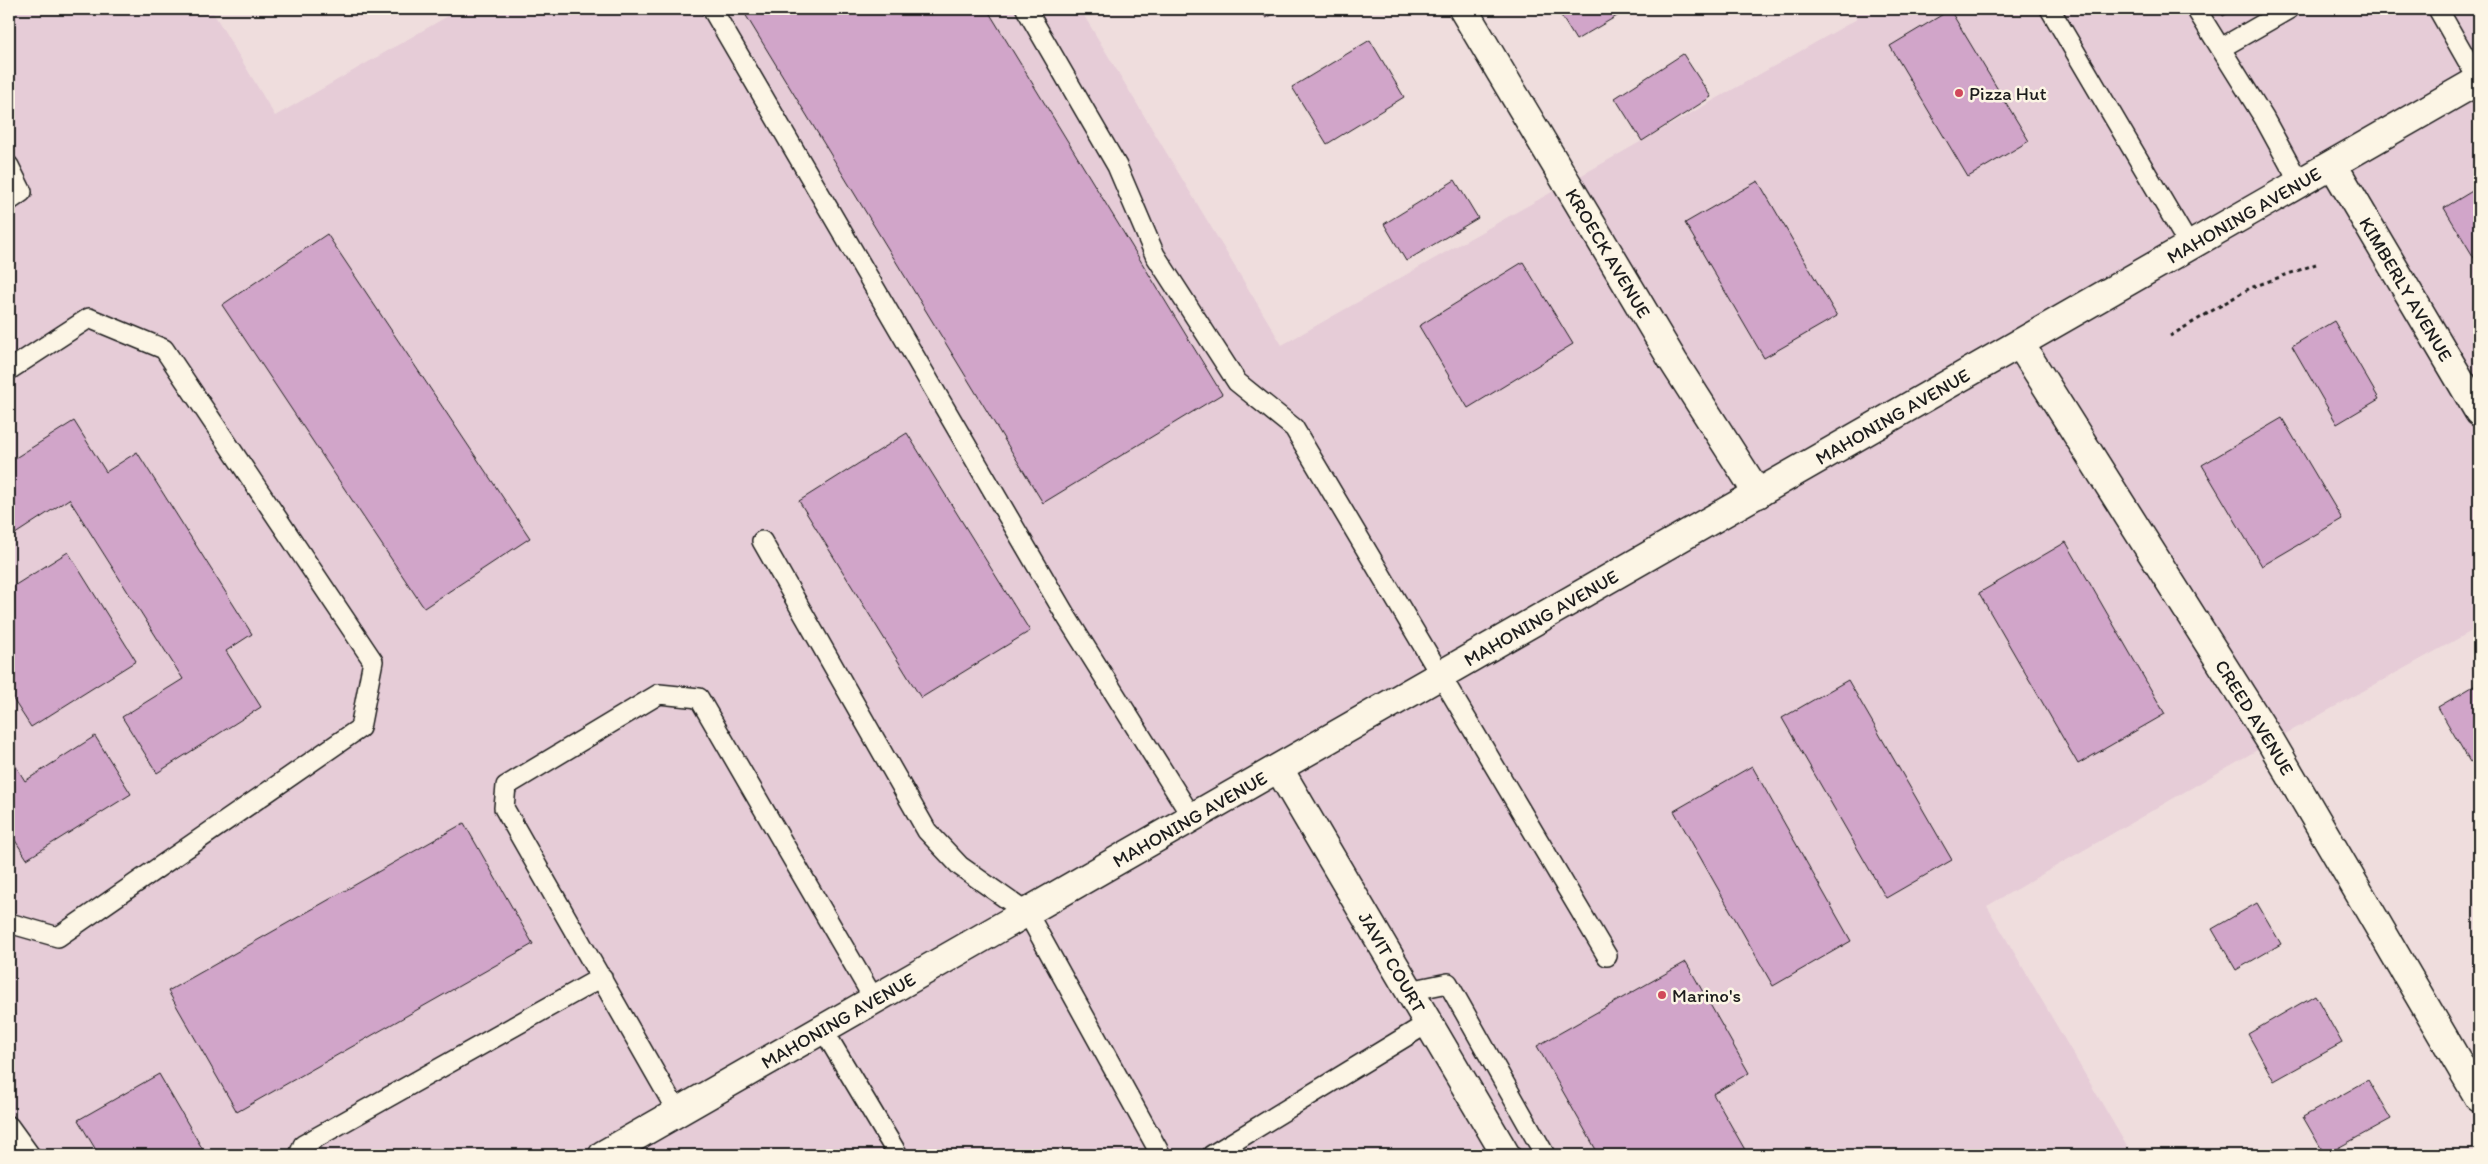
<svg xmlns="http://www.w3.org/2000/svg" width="2488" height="1164" font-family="Itim,sans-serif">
<rect width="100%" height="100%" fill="#efdddd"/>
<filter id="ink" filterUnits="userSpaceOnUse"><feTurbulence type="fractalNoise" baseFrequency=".02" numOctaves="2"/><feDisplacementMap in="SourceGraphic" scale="10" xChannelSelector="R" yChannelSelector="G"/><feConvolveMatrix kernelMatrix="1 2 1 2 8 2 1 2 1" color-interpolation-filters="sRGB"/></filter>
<g filter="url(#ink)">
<path fill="#e6ccd7" d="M 9,9 L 211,9 L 275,116 L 460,9 L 1080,9 L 1282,345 L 1857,19 L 1851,9 L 2479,9 L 2479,627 L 2271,742 L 1987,906 L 2132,1155 L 9,1155 Z"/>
<g fill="#d1a5c9" stroke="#1c1c1c">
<path d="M 742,9 L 987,9 L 1222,394 L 1043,503 Z"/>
<path d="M 1261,9 L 1283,9 L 1266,18 Z"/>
<path d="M 1557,9 L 1629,9 L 1576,40 Z"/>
<path d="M 2219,9 L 2236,9 L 2223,16 Z"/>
<path d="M 1950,10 L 2029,141 L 1968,177 L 1890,46 Z"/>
<path d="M 1370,40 L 1404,97 L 1327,144 L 1292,87 Z"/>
<path d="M 1683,54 L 1711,97 L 1642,141 L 1615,98 Z"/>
<path d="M 1455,180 L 1478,218 L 1406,261 L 1384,224 Z"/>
<path d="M 1758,181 L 1837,316 L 1764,358 L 1685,223 Z"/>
<path d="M 2479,187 L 2479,266 L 2444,208 Z"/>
<path d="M 327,234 L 530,538 L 424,608 L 222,305 Z"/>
<path d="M 1523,262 L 1573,344 L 1468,408 L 1419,326 Z"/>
<path d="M 2334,321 L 2379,399 L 2337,424 L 2292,346 Z"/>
<path d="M 2282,418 L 2342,519 L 2262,566 L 2202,465 Z"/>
<path d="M 74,421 L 106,472 L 137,452 L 252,634 L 226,651 L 261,707 L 157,773 L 122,717 L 183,679 L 69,499 L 9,538 L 9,462 Z"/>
<path d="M 907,433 L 1030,631 L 921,698 L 799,501 Z"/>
<path d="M 2066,542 L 2165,714 L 2078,764 L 1979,593 Z"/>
<path d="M 68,552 L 136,661 L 31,727 L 9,693 L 9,589 Z"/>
<path d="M 1848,680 L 1952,860 L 1886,898 L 1782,718 Z"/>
<path d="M 2479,683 L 2479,756 L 2470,762 L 2438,707 Z"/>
<path d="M 95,736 L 131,794 L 27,859 L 9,831 L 9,755 L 25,781 Z"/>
<path d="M 1752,766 L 1851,941 L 1773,986 L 1674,811 Z"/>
<path d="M 464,823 L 533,944 L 237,1112 L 168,991 Z"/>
<path d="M 2257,903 L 2281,944 L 2236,970 L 2212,929 Z"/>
<path d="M 1686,962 L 1749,1073 L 1713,1094 L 1748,1155 L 1599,1155 L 1537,1046 Z"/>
<path d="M 2315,995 L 2342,1043 L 2274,1081 L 2248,1034 Z"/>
<path d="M 159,1074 L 206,1155 L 99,1155 L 78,1120 Z"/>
<path d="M 2368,1080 L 2391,1119 L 2325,1155 L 2303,1117 Z"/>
</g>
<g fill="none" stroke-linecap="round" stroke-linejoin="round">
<g stroke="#1c1c1c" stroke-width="22">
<g id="service">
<path d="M 712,9 L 1066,616 L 1193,819"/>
<path d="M 1026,9 L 1117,166 L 1155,255 L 1237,382 L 1294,428 L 1607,956"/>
<path d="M 2050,9 L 2190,247"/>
<path d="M 2196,9 L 2264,118 L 2300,184"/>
<path d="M 2438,9 L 2479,81"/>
<path d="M 2221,48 L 2289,9"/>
<path d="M 9,166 L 22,192 L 9,201"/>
<path d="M 9,370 L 89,318 L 164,349 L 373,661 L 360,728 L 58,937 L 9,923"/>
<path d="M 762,541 L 927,831 L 960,866 L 1028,914 L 1161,1155"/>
<path d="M 1409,991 L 1448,983 L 1545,1155"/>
<path d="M 824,1031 L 898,1155"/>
<path d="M 678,1113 L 504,808 L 506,786 L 659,694 L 699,698 L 875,1001"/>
<path d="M 9,1126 L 30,1155"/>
<path d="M 299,1155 L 303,1145 L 602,977"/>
<path d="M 1212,1155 L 1428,1023"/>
</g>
</g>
<g stroke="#1c1c1c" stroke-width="31">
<g id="minor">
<path id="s1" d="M 1463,9 L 1673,361 L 1758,494"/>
<path id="s2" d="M 2333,165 L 2479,412"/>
<path id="s3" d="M 2020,344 L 2271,742 L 2479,1098"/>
<path id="s4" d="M 1279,769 L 1506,1155"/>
</g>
</g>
<g stroke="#1c1c1c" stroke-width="31">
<g id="primary">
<path id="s5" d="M 603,1155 L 2479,80"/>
</g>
</g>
<path stroke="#1c1c1c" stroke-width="3" stroke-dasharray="4 4" stroke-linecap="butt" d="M 2170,336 L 2250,288 L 2316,264"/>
<use href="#service" stroke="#fcf5e5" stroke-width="19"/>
<use href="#minor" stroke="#fcf5e5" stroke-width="28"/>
<use href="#primary" stroke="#fcf5e5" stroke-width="28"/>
</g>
</g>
<g fill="#d1495b" stroke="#fcf5e5" stroke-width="2">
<circle cx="1959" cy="93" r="5"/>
<circle cx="1662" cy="995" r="5"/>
</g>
<g text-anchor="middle" stroke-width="5" stroke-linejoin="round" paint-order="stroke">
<g font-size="19" fill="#1c1c1c" stroke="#fcf5e5" text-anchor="start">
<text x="1969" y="100">Pizza Hut</text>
<text x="1672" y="1002">Marino's</text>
</g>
<g font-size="19" fill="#1c1c1c" stroke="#fcf5e5">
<text dy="7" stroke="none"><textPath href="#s5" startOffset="1891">MAHONING AVENUE</textPath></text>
<text dy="7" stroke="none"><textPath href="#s1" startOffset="284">KROECK AVENUE</textPath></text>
<text dy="7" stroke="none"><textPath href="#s2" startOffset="144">KIMBERLY AVENUE</textPath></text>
<text dy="7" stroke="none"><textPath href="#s5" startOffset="1486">MAHONING AVENUE</textPath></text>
<text dy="7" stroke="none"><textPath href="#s5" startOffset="1081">MAHONING AVENUE</textPath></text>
<text dy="7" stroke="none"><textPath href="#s3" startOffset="441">CREED AVENUE</textPath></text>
<text dy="7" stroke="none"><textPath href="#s5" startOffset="676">MAHONING AVENUE</textPath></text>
<text dy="7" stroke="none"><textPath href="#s4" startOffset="224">JAVIT COURT</textPath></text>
<text dy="7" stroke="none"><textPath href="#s5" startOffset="271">MAHONING AVENUE</textPath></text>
</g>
</g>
<rect width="2488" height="1164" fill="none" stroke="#fcf5e5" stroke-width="30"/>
<rect x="15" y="15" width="2458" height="1134" fill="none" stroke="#1c1c1c" stroke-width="2" filter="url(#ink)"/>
</svg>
